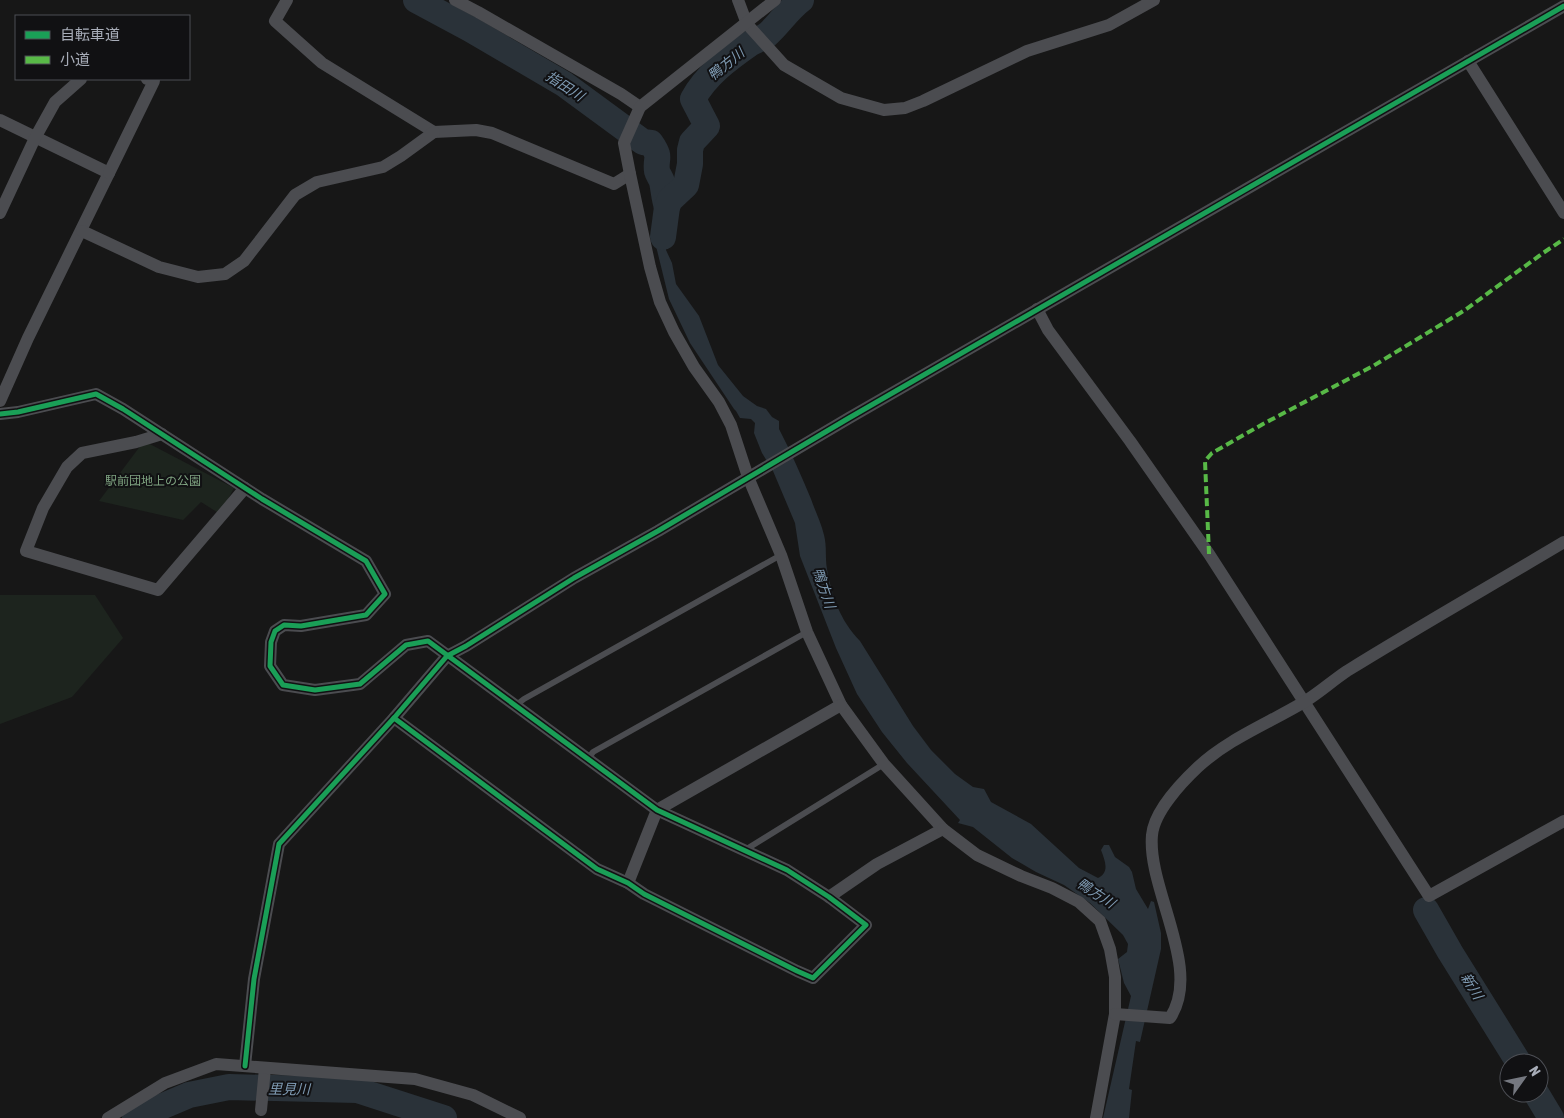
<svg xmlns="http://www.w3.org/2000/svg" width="1564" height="1118" font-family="'Asap Condensed','Noto Sans JP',sans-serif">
<rect width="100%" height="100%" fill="#171717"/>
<g fill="#1d241e">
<path d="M 144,441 L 234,488 L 220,514 L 201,502 L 183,520 L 99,501 Z"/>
<path d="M 0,595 L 95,595 L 123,638 L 72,697 L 0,724 Z"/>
</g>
<path fill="#2a3239" d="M 662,201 L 674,202 L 670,215 L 671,231 L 666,243 L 666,250 L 672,263 L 676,284 L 699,316 L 718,365 L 743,396 L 757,406 L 766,409 L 772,417 L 779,421 L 779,429 C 791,452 801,475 811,499 C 815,511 821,522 824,535 C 827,546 825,558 827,569 C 832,597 840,620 860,641 L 913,726 L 931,750 L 955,774 L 973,787 L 984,789 L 991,802 L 1031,824 L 1079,868 L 1098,878 C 1110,872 1105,861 1101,850 L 1104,845 L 1109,845 L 1115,857 L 1129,867 L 1132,872 L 1136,889 L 1148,909 L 1151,901 L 1154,902 L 1161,933 L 1161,949 L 1140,1042 L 1136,1041 L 1129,1089 L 1132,1090 L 1129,1118 L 1103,1118 L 1131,996 L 1124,983 L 1118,959 L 1127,952 L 1128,944 L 1123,935 L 1090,903 L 1064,885 L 1036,872 L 1012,858 L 973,827 L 958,823 L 960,820 L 907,763 L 882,732 L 857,694 L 836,648 L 800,556 L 795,523 L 773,471 L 762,453 L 754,433 L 755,423 L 751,419 L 740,418 L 736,411 L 734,409 L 690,343 L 669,299 L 656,246 L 659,233 Z"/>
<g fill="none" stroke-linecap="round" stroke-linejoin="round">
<g stroke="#2a3239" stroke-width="26">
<path d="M 416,0 L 470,29 L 564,84 L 643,142 L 651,143 C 662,159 655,157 657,171 C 658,175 661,178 662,182 C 664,191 664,198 667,207"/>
<path d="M 663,237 L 667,207 L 670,200 L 686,185 L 690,164 L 690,150 L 692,142 L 707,126 L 693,99 C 706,75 728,59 751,43 C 757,40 763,38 768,34 C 780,23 788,10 801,0"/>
<path d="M 1426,910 L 1450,952 L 1519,1063"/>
<path d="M 1536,1093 L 1551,1118"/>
<path d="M 135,1118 L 189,1095 L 229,1087 L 357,1090 L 444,1118"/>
</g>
<g stroke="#4b4c50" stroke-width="6">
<path d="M 515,706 L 524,699 L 781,555"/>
<path d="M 588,759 L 593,752 L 807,632"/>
<path d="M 745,850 L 884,764"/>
</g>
<g stroke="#4b4c50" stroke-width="12">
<path d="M 287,0 L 275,21 L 322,63 L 434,132 L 476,130 L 492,133 L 614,184 L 630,174"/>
<path d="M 455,0 L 478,12 L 621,94 L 640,107"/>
<path d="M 738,0 L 747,24 L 784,65 L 841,98 L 884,110 L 905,108 L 923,101 L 1027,51 L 1109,25 L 1154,0"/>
<path d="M 775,0 L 640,107 L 624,143 L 630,174 L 650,267 L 660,302 L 674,332 L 694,367 L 719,402 L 731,425 L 748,477 L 781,555 L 807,632 L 841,705 L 884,764 L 943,829 L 877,864 L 829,897"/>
<path d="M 1468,61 L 1564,213"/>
<path d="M 0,120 L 109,173 L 28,338 L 0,401"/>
<path d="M 109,173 L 154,81 L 147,79"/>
<path d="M 0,213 L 35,138 L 55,102 L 81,79"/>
<path d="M 82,231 L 159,267 L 198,277 L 225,274 L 244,261 L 295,195 L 317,182 L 383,167 L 401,156 L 434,132"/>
<path d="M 1037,309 L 1048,330 L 1130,441 L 1209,554 L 1429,896 L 1564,821"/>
<path d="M 0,414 L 18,412 L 96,394 L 123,409 L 262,499 L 366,561 L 385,594 L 366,615 L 301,626 L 284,625 L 275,631 L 271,642 L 270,666 L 283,685 L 315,690 L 360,684 L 406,645 L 428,641 L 657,810 L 787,870 L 829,897 L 866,925 L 813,978 L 797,971 L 644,894 L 628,883 L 597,869 L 394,718"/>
<path d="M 162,434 L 136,442 L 82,453 L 67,467 L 43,508 L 26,551 L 158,590 L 245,488"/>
<path d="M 943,829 L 977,855 L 1021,876 L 1052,888 L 1079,902 L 1100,921 L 1110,949 L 1115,977 L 1115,1014 L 1096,1118"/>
<path d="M 628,883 L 657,810 L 841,705"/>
<path d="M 1115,1014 L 1170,1018 C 1203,969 1147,889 1152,835 C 1154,812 1181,783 1198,767 C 1228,739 1269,723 1304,702 C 1319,693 1332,681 1347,671 C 1418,627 1492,585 1564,542"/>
<path d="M 245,1066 L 254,979 L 279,844 L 394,718 L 447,656 L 466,646 L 574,578 L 658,531 L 849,418 L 1564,6"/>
<path d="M 261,1110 L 265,1068"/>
<path d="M 108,1118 L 165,1083 L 216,1064 L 415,1079 L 473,1095 L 520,1118"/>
</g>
<path stroke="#58b947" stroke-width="4" stroke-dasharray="8 4" stroke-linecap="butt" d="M 1209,554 L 1205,461 L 1212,453 L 1263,424 L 1373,366 L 1465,310 L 1543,253 L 1564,239"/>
<g stroke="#111113" stroke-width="8">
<g id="cycleway">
<path d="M 0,414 L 18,412 L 96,394 L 123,409 L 262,499 L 366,561 L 385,594 L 366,615 L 301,626 L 284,625 L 275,631 L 271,642 L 270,666 L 283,685 L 315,690 L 360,684 L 406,645 L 428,641 L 657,810 L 787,870 L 829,897 L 866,925 L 813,978 L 797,971 L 644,894 L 628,883 L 597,869 L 394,718"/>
<path d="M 245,1066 L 254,979 L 279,844 L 394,718 L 447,656 L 466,646 L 574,578 L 658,531 L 849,418 L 1564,6"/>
</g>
</g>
<use href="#cycleway" stroke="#1a9f57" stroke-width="5"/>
</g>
<g text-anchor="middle" stroke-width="4" stroke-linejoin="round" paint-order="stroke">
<g font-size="12" fill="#7fa381" stroke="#111113">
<text x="153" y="485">駅前団地上の公園</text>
</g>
<g font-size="14" font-style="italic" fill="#7f9bb3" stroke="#111113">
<text transform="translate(726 64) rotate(-39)" y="5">鴨方川</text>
<text transform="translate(565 86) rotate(33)" y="5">指田川</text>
<text transform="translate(824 588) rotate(71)" y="5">鴨方川</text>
<text transform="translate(1096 893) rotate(33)" y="5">鴨方川</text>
<text transform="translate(1472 986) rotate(59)" y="5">新川</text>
<text transform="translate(289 1089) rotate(1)" y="5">里見川</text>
</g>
</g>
<rect x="15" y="15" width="175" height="65" fill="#111113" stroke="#4d4f55"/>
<rect x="25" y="31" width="25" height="8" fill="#1a9f57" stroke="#4d4f55"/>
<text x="60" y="40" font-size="15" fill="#a8adb8">自転車道</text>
<rect x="25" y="56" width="25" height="8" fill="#58b947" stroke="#4d4f55"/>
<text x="60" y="65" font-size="15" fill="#a8adb8">小道</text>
<g transform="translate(1524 1078) rotate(57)"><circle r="24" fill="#111113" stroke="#4d4f55"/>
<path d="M0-4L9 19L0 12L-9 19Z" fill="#757880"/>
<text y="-8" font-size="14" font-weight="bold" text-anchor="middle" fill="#a8adb8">N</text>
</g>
</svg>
